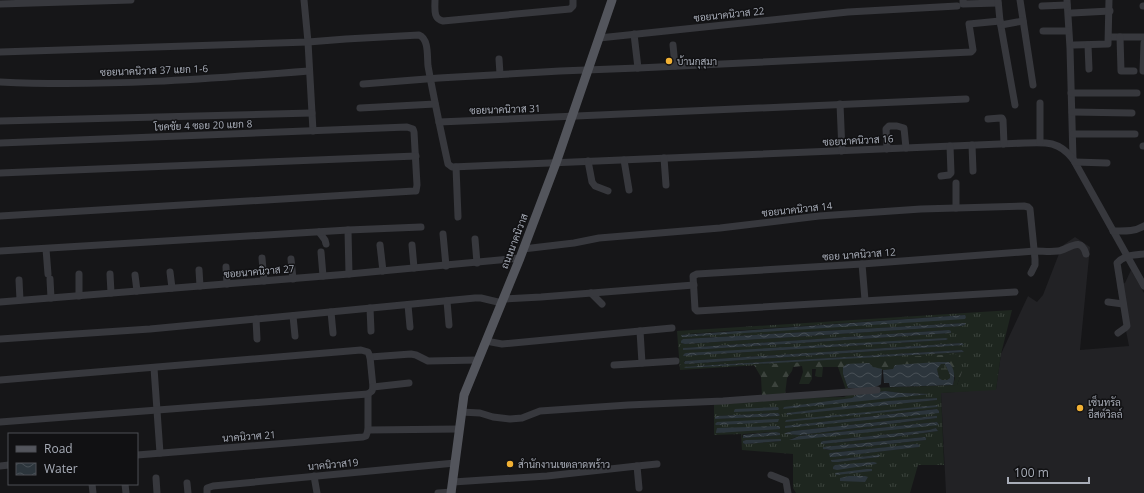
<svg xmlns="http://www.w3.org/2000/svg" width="1144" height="493" font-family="'Open Sans',Sarabun,sans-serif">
<defs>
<pattern id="grass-tufts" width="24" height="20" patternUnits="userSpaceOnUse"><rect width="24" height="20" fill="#1e261f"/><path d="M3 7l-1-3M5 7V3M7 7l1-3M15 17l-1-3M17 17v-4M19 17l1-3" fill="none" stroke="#3c433d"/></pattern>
<pattern id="forest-firs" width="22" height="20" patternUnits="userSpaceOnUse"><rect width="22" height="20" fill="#1e261f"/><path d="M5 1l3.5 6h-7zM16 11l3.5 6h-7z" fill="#3c433d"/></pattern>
<pattern id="wetland-marsh" width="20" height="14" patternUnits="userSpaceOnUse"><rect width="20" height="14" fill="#1e261f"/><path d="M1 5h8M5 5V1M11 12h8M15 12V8" fill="none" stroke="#3c433d"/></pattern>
<pattern id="water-waves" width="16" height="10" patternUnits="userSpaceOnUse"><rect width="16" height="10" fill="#2c353c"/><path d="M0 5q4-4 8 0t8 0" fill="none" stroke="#485056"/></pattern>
</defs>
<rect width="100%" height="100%" fill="#161618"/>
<path fill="#222225" d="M 1075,237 L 1090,247 L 1080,350 L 1129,346 L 1117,285 L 1125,283 L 1131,270 L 1144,293 L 1144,493 L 946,493 L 941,393 L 996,389 L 1001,354 L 1028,296 L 1037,302 L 1043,295 L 1062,246 Z"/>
<path fill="url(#grass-tufts)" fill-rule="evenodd" d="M 1012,310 L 1001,354 L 996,390 L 941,393 L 944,465 L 918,465 L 910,493 L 796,493 L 793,488 L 793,454 L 742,450 L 741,434 L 714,435 L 714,403 L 787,398 L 844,397 L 856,391 L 871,388 L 957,385 L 962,372 L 775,364 L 680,370 L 677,331 ZM 964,315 L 966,317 L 681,335 L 687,334 ZM 965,323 L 965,325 L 961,326 L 685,344 L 681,343 L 683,339 ZM 949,330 L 950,333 L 707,349 L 683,350 L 683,348 ZM 948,339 L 946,340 L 683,356 ZM 962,343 L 963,345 L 685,364 L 684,361 ZM 962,350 L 964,352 L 685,367 L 713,365 ZM 885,391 L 901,393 L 927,394 L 853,398 L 857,395 ZM 937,398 L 937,400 L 786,414 L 787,413 ZM 936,409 L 939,411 L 785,426 L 795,425 ZM 778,413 L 780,415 L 779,416 L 715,419 L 717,416 ZM 935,416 L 937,416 L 937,418 L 800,435 L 786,434 L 785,433 L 793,431 ZM 937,422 L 938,423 L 790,439 L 800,436 ZM 936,428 L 938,431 L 893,437 L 821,444 L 821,442 L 823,441 L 929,430 ZM 776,432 L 780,433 L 780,435 L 743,438 L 742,436 L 743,434 ZM 925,437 L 926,438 L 926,440 L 831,450 L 826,450 L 823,447 ZM 779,439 L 781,439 L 781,441 L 745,444 L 743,443 L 743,441 L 746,440 ZM 919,444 L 919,447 L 830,457 L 830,453 ZM 880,455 L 879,457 L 838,462 L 832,462 L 831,460 Z"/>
<path fill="url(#forest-firs)" d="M 960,354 L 962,372 L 957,385 L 953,385 L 955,378 L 952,366 L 883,370 L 873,367 L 869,363 L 847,364 L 843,367 L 843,374 L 848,388 L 848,390 L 846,390 L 838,367 L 823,367 L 822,377 L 818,377 L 815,376 L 816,369 L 812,369 L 812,379 L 809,384 L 799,384 L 803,372 L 802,366 L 793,367 L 792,371 L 787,378 L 785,395 L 762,396 L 761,377 L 754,365 Z"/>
<path fill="url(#wetland-marsh)" d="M 941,364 L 945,364 L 950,375 L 950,378 L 947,380 L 941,380 L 939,378 L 937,369 Z"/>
<g fill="url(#water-waves)" fill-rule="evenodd">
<path d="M 965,315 L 966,317 L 965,319 L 682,337 L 681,335 Z"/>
<path d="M 966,323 L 965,325 L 961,326 L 685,344 L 681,343 L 681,341 L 683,339 Z"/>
<path d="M 949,330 L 951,331 L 951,333 L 707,349 L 683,350 L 683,348 Z"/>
<path d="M 946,338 L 948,339 L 946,340 L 683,356 L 684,354 L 686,353 Z"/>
<path d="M 962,343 L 964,345 L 685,364 L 684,363 L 685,361 Z"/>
<path d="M 962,350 L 964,352 L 686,368 L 684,367 L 713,365 Z"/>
<path d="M 938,362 L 949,362 C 955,369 955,377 953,385 L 890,387 L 889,383 L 884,383 L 883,370 L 893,369 L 895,365 ZM 941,364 L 945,364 L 950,375 L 950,378 L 947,380 L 942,380 L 939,378 L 937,369 Z"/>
<path d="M 869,363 L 873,367 L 882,369 L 881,384 C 873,390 858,388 848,388 L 843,374 L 843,367 L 847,364 Z"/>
<path d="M 885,391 L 901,393 L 931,394 L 783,409 L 784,407 L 852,398 L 857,395 Z"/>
<path d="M 937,398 L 937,400 L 786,415 L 787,413 L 889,401 Z"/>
<path d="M 938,405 L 937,407 L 785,422 L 786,420 Z"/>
<path d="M 778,407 L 779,409 L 778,410 L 734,412 L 734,411 L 735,409 Z"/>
<path d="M 937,409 L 939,411 L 939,413 L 785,428 L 785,426 Z"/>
<path d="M 778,413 L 780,415 L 779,416 L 715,419 L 715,417 L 717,416 Z"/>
<path d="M 935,416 L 937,416 L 937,418 L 800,435 L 785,434 L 785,433 L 793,431 Z"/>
<path d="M 779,419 L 778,422 L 716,425 L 715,424 L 717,422 Z"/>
<path d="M 937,422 L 939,425 L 794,440 L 789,440 L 800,436 Z"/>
<path d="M 778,426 L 780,427 L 780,429 L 716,433 L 716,432 L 717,428 Z"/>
<path d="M 936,428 L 938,431 L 893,437 L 821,444 L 821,442 L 823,441 L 929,430 Z"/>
<path d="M 776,432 L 780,433 L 780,435 L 743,438 L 743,435 Z"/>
<path d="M 925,437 L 926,438 L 926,440 L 831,450 L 823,449 L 823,447 Z"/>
<path d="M 779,439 L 781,439 L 781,441 L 745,444 L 743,443 L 743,441 L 746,440 Z"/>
<path d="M 917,444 L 920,445 L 919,447 L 833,457 L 830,457 L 829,454 L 830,453 Z"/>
<path d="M 878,455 L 880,455 L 879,457 L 838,462 L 832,462 L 831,461 L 831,460 Z"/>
<path d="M 874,462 L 877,463 L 876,464 L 837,470 L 833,469 L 833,467 L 835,465 Z"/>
<path d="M 867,469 L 872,469 L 872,471 L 836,475 L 835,473 Z"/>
<path d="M 849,476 L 865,476 L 868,477 L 865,482 L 840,481 L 840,478 Z"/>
</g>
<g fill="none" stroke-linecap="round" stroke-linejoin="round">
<g stroke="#37383d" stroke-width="7">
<path d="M 304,0 L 308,42 L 313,131"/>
<path d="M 435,0 C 435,9 433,19 443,21 L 570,9 L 573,6 L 573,0"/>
<path d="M 963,0 L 963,4 L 998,3"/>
<path d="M 998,0 L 1000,21 L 1015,105"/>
<path d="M 1020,0 L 1033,85"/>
<path d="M 1067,0 L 1070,48 L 1073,159"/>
<path d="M 0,4 L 131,0"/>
<path d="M 1042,6 L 1067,5"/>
<path d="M 1143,6 L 1144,6"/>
<path d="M 1072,13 L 1110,11"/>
<path d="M 1001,25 L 1023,21"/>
<path d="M 1043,31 L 1068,31"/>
<path d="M 634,34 L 638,68"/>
<path d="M 1109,37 L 1144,37"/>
<path d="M 1120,37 L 1121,71 L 1134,71"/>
<path d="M 599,38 L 848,12 L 957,6"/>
<path d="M 1144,43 L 1143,71 L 1144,71"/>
<path d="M 673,45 L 675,66"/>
<path d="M 1074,45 L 1108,44 L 1109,0"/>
<path d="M 1088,45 L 1089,69"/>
<path d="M 0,52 L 308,42 L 346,39 L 419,35 C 429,39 427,56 428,66 C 434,99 441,132 448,164 L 452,167 L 1025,143 C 1046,142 1059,141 1073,159 L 1144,286"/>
<path d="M 499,59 L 500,74"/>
<path d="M 0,82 C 103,87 206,79 309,71"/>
<path d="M 363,84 L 439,78 L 560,71 L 638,68 L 971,52 L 973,50 L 969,24 L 1000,21"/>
<path d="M 1071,93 L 1137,93"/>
<path d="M 1040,103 L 1040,142"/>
<path d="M 840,104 L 842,151"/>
<path d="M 360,108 L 435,104"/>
<path d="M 1072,112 L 1132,113"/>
<path d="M 988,119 L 1000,118 L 1002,118 L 1003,120 L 1004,144"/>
<path d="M 0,121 L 312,113"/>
<path d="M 439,122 L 966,99"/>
<path d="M 1073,134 L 1135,134"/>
<path d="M 0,143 L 407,127 L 413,129 L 414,132 L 417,185 L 416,191 L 414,191 L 0,216"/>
<path d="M 972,145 L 973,171"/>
<path d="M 1143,146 L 1144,146"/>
<path d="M 887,149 L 886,129 L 889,126 L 897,126 L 904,128 L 906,148"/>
<path d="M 664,158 L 666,185"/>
<path d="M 624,160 L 629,190"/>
<path d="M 588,161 L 592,182 L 595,186 L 608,191"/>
<path d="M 1075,162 L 1107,163"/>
<path d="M 456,167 L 458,217"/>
<path d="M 0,173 L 416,156"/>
<path d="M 941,176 L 949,175 L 951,173 L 950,146"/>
<path d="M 956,183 L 956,208"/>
<path d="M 348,230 L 349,274"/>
<path d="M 1113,231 C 1124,231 1134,232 1144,226"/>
<path d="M 319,232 L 325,240 L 326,244"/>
<path d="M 443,234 L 446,266"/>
<path d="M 475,239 L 477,263"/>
<path d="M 380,245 L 383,271"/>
<path d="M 412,245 L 414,268"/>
<path d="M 46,249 L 48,274"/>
<path d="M 523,249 L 574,243 L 599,238 L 720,228 L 819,216 L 921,209 L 1024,206 L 1028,207 L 1030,209 L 1035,259 L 1035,265 L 1031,273"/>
<path d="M 0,251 L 348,230 L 421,227"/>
<path d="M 321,252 L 323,276"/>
<path d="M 262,258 L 264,281"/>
<path d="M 291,259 L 293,279"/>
<path d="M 862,264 L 865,300"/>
<path d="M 226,267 L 227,284"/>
<path d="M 199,270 L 200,286"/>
<path d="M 170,272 L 172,288"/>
<path d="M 79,274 L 79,296"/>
<path d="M 110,274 L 111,293"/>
<path d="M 135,275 L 137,291"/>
<path d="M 50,279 L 51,298"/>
<path d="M 19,280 L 20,300"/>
<path d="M 1015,292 L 697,311 L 695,309 L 693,276 L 697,274 L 862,264 L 1035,251 C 1043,251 1050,252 1058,251 C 1068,250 1081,235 1086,254"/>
<path d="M 591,293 L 602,304"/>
<path d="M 503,299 L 541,297 L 694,285"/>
<path d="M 447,301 L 449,325"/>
<path d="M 0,302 L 349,274 L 520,258"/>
<path d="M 1108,302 L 1123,304"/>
<path d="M 408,305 L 410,327"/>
<path d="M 370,308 L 371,331"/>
<path d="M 331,312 L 333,333"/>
<path d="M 293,316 L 295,336"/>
<path d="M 256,319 L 257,339"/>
<path d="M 640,331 L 642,363"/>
<path d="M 1118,333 L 1125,328 L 1127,326 L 1117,263 C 1124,255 1134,255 1144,254"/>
<path d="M 0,339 L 150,329 L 309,314 L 475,298 L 481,298 L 502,303"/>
<path d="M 486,341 L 502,344 L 672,328"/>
<path d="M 370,357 L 411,354 L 416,355 L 428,361 L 478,360"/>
<path d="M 614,365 L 676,361"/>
<path d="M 154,368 L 160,453"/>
<path d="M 0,380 L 361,350 L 368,352 L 370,357 L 373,387 L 372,391 L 368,394 L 368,430 L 366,436 L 363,437 L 137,455"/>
<path d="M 373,387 L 409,383"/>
<path d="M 461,412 L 480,413 L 493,417 L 510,419 L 522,418 L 540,411 L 628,405 L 723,401 L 877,390"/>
<path d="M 0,422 L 368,394"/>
<path d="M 368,430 L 459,429"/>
<path d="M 0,466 L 9,465"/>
<path d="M 637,466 L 657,464"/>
<path d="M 771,475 L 786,481 L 788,493"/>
<path d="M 314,476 L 317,493"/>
<path d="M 156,478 L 157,493"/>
<path d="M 453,482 L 547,476 L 637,466 L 639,488"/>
<path d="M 187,483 L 188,493"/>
<path d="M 92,484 L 93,493"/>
<path d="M 125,484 L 126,493"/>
<path d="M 207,493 L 207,488 L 213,486 L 455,463"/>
<path d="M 438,493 L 452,492"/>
</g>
<path stroke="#53555c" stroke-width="9" d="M 451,493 L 464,395 L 520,258 L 556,163 L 612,0"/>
</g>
<g fill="#f2b134" stroke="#111113" stroke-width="1.5">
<circle cx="669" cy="61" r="4"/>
<circle cx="1080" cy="408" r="4"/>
<circle cx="510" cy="464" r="4"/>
</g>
<g text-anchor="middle" stroke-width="3" stroke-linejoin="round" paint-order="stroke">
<g font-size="10" fill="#a8adb8" stroke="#111113">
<text transform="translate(729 14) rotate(-6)" y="4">ซอยนาคนิวาส 22</text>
<text transform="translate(154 70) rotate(-2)" y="4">ซอยนาคนิวาส 37 แยก 1-6</text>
<text transform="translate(505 109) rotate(-2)" y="4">ซอยนาคนิวาส 31</text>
<text transform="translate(203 125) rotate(-2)" y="4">โชคชัย 4 ซอย 20 แยก 8</text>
<text transform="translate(858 140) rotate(-3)" y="4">ซอยนาคนิวาส 16</text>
<text transform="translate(797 209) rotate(-6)" y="4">ซอยนาคนิวาส 14</text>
<text transform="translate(514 241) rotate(-69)" y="4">ถนนนาคนิวาส</text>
<text transform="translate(859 254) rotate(-4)" y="4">ซอย นาคนิวาส 12</text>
<text transform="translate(259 271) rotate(-5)" y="4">ซอยนาคนิวาส 27</text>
<text transform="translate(249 436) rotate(-4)" y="4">นาคนิวาศ 21</text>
<text transform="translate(333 464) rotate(-5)" y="4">นาคนิวาส19</text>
</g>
<g font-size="10" fill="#a8adb8" stroke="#111113" text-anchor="start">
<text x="677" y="65">บ้านกุสุมา</text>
<text x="1088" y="406">เซ็นทรัล<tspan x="1088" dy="12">อีสต์วิลล์</tspan></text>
<text x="518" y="468">สำนักงานเขตลาดพร้าว</text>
</g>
</g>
<rect x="8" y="433" width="130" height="52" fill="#111113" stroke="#4d4f55"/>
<rect x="16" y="446" width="20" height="6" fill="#53555c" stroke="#4d4f55"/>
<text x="44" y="453" font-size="12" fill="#a8adb8">Road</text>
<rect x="16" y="463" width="20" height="12" fill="url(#water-waves)" stroke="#4d4f55"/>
<text x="44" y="473" font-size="12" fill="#a8adb8">Water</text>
<path d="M1008 477v6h81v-6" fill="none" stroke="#a8adb8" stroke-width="2"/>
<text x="1014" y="477" font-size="12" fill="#a8adb8" stroke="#111113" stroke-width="3" paint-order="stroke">100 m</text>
</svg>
